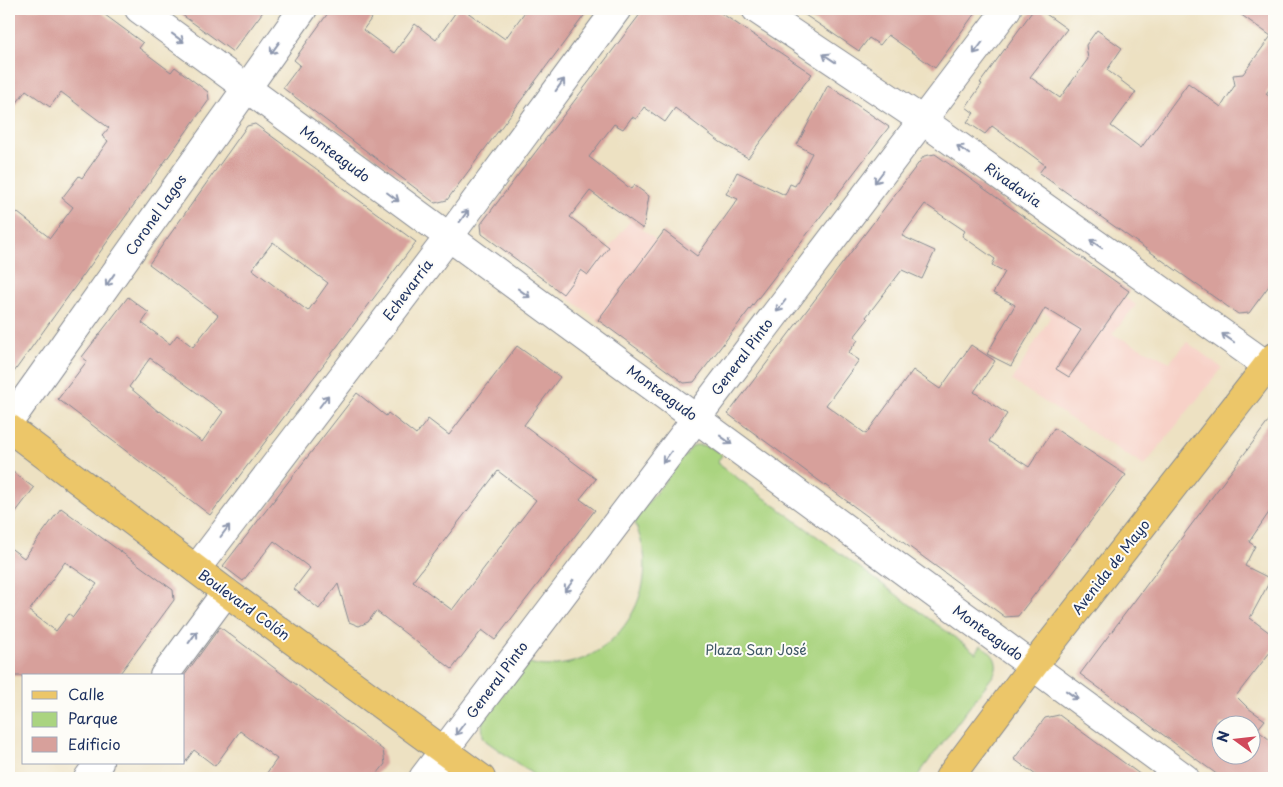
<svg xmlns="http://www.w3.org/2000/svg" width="1283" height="787" font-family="'Playpen Sans',sans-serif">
<rect width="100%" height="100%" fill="#fdfcf7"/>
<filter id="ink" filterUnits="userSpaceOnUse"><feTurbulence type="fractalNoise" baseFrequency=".02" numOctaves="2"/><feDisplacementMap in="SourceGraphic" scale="10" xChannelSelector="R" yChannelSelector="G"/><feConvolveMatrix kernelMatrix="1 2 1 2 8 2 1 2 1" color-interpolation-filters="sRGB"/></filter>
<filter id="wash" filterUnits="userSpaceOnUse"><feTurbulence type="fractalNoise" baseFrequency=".0096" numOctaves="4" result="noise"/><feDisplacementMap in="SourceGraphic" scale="20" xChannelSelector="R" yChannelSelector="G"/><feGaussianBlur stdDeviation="1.12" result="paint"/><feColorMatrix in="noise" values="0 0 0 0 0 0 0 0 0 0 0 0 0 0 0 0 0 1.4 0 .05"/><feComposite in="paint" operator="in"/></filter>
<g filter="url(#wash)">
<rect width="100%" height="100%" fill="#ede1c2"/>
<g fill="#f7d1c7">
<path d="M 631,220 L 657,241 L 598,320 L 563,294 L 581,270 L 588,275 Z"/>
<path d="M 1070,258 L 1136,305 L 1112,334 L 1170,362 L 1187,342 L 1222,368 L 1144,466 L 1012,381 L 1051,316 L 1035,306 Z"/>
</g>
<path fill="#aad480" stroke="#62826f" d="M 695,445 C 707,445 713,448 722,455 L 717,463 L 976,653 L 981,645 C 993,654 1002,662 992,677 L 916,778 L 538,778 L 486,741 L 483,736 L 482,723 L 523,667 L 530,663 C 541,667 551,666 564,664 C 614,656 651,603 644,553 C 642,543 639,533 635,523 L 639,514 L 691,448 Z"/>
<g id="blocks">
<g fill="#d7a09b" fill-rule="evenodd">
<path d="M 9,9 L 97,9 L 143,43 L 139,48 L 171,72 L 175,67 L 208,92 L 209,100 L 9,379 L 9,206 L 50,238 L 73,207 L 62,198 L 79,176 L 82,178 L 108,141 L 102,136 L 109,128 L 61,92 L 50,107 L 26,90 L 9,114 Z"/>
<path d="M 174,9 L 265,9 L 233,52 Z"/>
<path d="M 331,9 L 378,9 L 363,30 L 394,53 L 415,24 L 436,40 L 458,9 L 463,9 L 505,39 L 527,9 L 589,9 L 447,200 L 435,203 L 283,88 L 300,65 L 294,60 Z"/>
<path d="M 644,9 L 715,9 L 812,74 L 748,158 L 720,142 L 675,108 L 665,122 L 644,107 L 636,119 L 632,117 L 623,129 L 614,124 L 589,157 L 631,189 L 634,185 L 649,196 L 643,229 L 590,191 L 570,217 L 609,247 L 588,275 L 581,270 L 563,294 L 482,234 L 481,224 Z"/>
<path d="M 796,9 L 978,9 L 935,68 L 888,35 L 880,45 L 869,38 L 859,51 Z"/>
<path d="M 1034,9 L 1039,9 L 1067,29 L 1030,77 L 1060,98 L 1088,59 L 1086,45 L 1097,30 L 1122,48 L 1107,70 L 1136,92 L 1111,126 L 1141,148 L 1188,83 L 1221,107 L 1235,85 L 1233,75 L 1243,74 L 1271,36 L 1233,9 L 1274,9 L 1274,82 L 1266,94 L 1274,100 L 1274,279 L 1249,313 L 1238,314 L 1039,173 L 1045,165 L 992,126 L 985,134 L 967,122 L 974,113 L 966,107 L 982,84 L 980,83 Z"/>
<path d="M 828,85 L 889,127 L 694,382 L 684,383 L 598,320 L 664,231 L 697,256 L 738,199 L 726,194 L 737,172 L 785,195 L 790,184 L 795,186 L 812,153 L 797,145 Z"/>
<path d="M 255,124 L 416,242 L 210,515 L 58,399 L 87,361 L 82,357 L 128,297 L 149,313 L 142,323 L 170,344 L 177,335 L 193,347 L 218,315 L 149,264 L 247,126 ZM 273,242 L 328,283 L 308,311 L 252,269 ZM 150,358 L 223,412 L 202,442 L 160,411 L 159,412 L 129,387 Z"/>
<path d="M 935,154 L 1129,291 L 1069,377 L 1056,369 L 1081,330 L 1045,308 L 1011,366 L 987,354 L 1015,305 L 993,293 L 1005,272 L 992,265 L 995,259 L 962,236 L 965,231 L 925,204 L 902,236 L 935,251 L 922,279 L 902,270 L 866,317 L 868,319 L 854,337 L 858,340 L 848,353 L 859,360 L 826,405 L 866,434 L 913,370 L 940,389 L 971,345 L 995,361 L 974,392 L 1007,414 L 989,441 L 1029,467 L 1054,428 L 1126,475 L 1018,616 L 1005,617 L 728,414 L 924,156 Z"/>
<path d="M 517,346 L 560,377 L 524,425 L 596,479 L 580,499 L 595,510 L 495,640 L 482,630 L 452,669 L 376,611 L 368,622 L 359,626 L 349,622 L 338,584 L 319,609 L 294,589 L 310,568 L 274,541 L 243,581 L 223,566 L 357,393 L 386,416 L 388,413 L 416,435 L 428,419 L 449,435 ZM 498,471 L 536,500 L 452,610 L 413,581 Z"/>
<path d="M 1274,414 L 1274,505 L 1249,542 L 1255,546 L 1245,566 L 1271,579 L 1250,618 L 1274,636 L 1274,647 L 1236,696 L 1248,708 L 1265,720 L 1257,730 L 1274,743 L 1274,778 L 1222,778 L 1080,674 ZM 1220,724 L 1250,724 L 1250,754 L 1220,754 Z"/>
<path d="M 9,469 L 34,488 L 9,521 Z"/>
<path d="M 61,508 L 173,590 L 174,600 L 118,676 L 9,676 L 9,547 L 24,558 ZM 65,562 L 97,584 L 73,617 L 69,614 L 56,631 L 29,611 Z"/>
<path d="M 220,627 L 383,750 L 385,764 L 374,778 L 263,778 L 277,759 L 240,731 L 215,766 L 194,750 L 184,764 L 184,676 Z"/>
<path d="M 1059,715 L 1097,743 L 1145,778 L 1040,778 L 1014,759 L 1045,718 Z"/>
</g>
</g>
</g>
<g filter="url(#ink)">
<use href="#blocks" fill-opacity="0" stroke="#848890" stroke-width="1"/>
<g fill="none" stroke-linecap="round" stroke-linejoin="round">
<g stroke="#848890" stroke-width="30">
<g id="minor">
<path d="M 139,9 L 1185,778"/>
<path d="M 756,9 L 922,120 L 1268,366"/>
<path d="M 9,422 L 303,9"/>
<path d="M 196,569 L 448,238 L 617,9"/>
<path d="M 164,676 L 226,592"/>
<path d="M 88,778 L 99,763"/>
<path d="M 423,778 L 1007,9"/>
</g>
</g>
<g stroke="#848890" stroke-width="30">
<g id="major">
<path d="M 9,428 L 226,592 L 481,778"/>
<path d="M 949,778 L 1033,666 L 1274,357"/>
</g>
</g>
<use href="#minor" stroke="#fff" stroke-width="28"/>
<use href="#major" stroke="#ecc669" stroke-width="28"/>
</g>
<defs><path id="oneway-shaft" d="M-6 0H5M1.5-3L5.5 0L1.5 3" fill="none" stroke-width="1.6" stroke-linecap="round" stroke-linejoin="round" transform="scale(1.25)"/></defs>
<g stroke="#8d97ae">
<use href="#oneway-shaft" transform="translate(178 38) rotate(36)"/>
<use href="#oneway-shaft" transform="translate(275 48) rotate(126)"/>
<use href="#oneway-shaft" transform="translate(978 48) rotate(127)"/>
<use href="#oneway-shaft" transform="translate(829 58) rotate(-146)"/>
<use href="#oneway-shaft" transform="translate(560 85) rotate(-54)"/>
<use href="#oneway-shaft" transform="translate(963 150) rotate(-145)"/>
<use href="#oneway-shaft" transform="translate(879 177) rotate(127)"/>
<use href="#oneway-shaft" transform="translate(393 197) rotate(37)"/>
<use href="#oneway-shaft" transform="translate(464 216) rotate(-54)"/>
<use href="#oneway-shaft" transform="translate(1096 244) rotate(-145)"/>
<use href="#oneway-shaft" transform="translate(110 280) rotate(125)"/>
<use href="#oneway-shaft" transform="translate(524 293) rotate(36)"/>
<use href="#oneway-shaft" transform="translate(781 306) rotate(127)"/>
<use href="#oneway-shaft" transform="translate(1228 338) rotate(-145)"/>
<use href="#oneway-shaft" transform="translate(324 401) rotate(-53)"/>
<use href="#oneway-shaft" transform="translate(726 440) rotate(36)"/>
<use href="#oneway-shaft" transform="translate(667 457) rotate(127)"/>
<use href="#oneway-shaft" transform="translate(225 531) rotate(-53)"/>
<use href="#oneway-shaft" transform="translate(569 586) rotate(127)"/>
<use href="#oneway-shaft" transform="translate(193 637) rotate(-54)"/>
<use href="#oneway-shaft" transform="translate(1072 695) rotate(36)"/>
<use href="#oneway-shaft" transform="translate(460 729) rotate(127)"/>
</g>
</g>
<g text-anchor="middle" stroke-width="4" stroke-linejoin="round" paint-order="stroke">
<g font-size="14" fill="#1b2f5e" stroke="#fdfcf7">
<text transform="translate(335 154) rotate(37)" y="5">Monteagudo</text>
<text transform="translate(1013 185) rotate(35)" y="5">Rivadavia</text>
<text transform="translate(156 215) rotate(-55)" y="5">Coronel Lagos</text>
<text transform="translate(408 290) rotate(-53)" y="5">Echevarría</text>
<text transform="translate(742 357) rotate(-53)" y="5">General Pinto</text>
<text transform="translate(662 393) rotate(36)" y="5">Monteagudo</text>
<text transform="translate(1111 567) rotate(-52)" y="5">Avenida de Mayo</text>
<text transform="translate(244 605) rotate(36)" y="5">Boulevard Colón</text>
<text transform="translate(988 633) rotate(36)" y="5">Monteagudo</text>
<text transform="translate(497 680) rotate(-53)" y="5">General Pinto</text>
</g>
<g font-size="14" fill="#3f5866" stroke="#fdfcf7">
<text x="756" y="655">Plaza San José</text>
</g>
</g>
<rect width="1283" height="787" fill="none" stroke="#fdfcf7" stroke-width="30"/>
<rect x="22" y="674" width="162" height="90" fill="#fdfcf7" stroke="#a3aaba"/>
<rect x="32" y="691" width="25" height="8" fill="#ecc669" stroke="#a3aaba"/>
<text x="68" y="700" font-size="15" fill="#1b2f5e">Calle</text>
<rect x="32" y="712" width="25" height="15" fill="#aad480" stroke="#a3aaba"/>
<text x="68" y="724" font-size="15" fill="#1b2f5e">Parque</text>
<rect x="32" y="737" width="25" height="15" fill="#d7a09b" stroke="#a3aaba"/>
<text x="68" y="750" font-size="15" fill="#1b2f5e">Edificio</text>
<g transform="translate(1236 740) rotate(285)"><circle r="24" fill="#fdfcf7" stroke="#a3aaba"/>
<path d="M0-4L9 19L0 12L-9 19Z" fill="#d1495b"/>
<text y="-8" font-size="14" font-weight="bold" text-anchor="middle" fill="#1b2f5e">N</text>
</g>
</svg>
